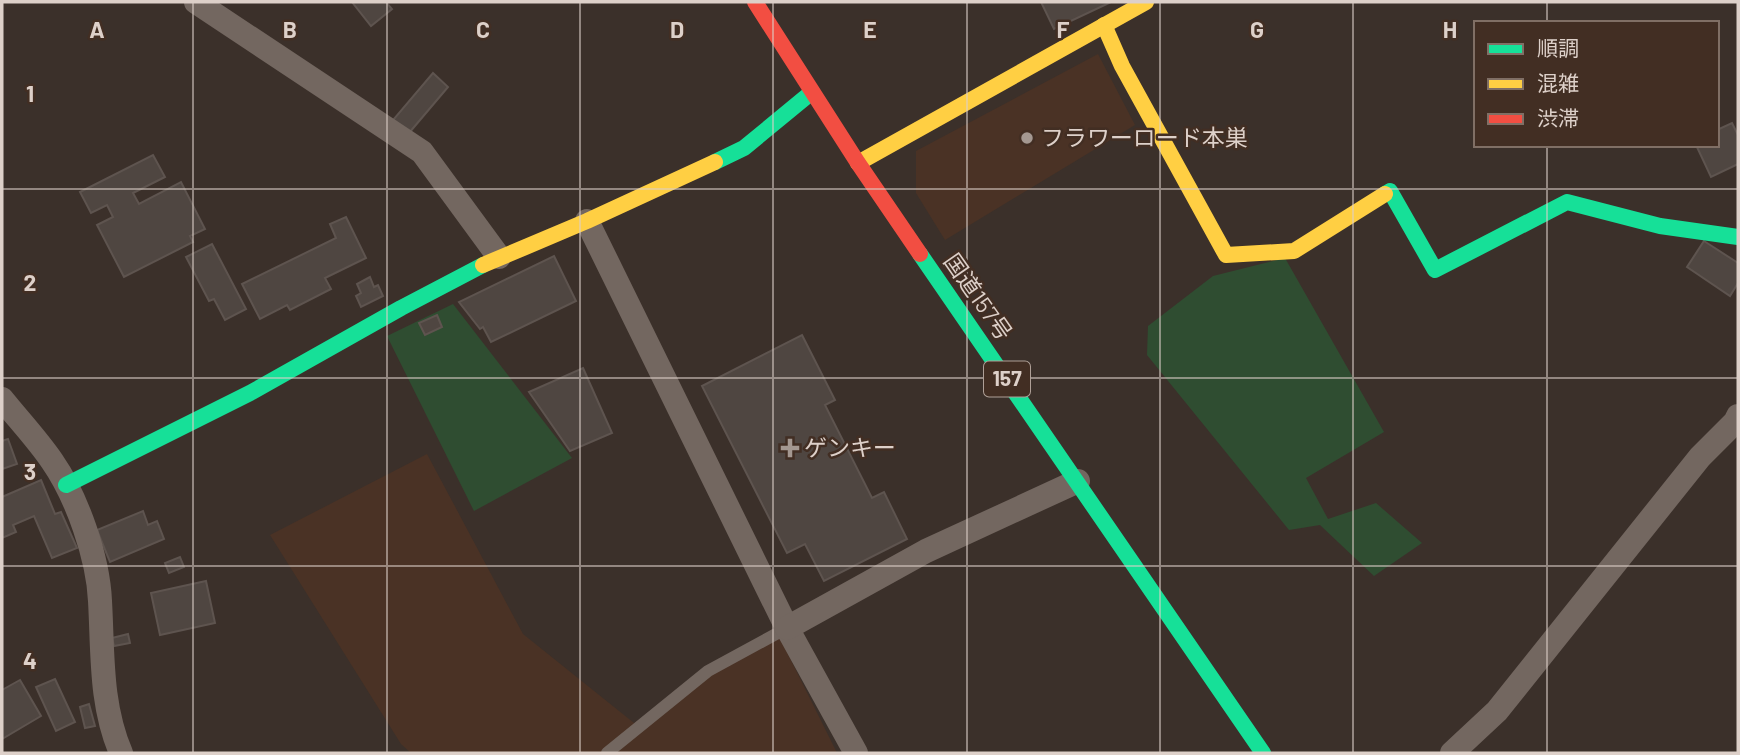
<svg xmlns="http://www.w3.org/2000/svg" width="1740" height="755" font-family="Barlow,'Noto Sans JP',sans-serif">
<rect width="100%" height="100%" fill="#3b302a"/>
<g fill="#4a3225">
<path d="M 1098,54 L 1135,125 L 945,240 L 916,193 L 916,151 Z"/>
<path d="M 427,454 L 523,634 L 634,723 L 776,630 L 837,753 L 411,753 L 401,744 L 270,535 Z"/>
</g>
<g fill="#2f4d31">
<path d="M 1285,258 L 1384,432 L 1306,478 L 1328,519 L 1376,503 L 1422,543 L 1374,576 L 1320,525 L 1289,530 L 1147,355 L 1148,326 L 1213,276 Z"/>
<path d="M 453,304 L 572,458 L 474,511 L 387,336 Z"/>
</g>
<g fill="#4f4641" stroke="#5e544f" stroke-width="2">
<path d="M 352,2 L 386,2 L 392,9 L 371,26 Z"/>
<path d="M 1041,2 L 1111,2 L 1054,29 Z"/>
<path d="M 433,73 L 448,87 L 409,133 L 393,120 Z"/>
<path d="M 1732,123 L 1738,135 L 1738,164 L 1711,177 L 1696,145 L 1717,145 L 1717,130 Z"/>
<path d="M 153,155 L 165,177 L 133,193 L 139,204 L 181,182 L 205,229 L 190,236 L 193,242 L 124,277 L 97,225 L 113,217 L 107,205 L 91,213 L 80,192 Z"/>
<path d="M 346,217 L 366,258 L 325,278 L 331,289 L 290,310 L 287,305 L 260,319 L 242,284 L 336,238 L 330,224 Z"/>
<path d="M 1704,241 L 1738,263 L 1738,283 L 1730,296 L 1687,267 Z"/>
<path d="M 212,244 L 246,309 L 225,320 L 214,299 L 209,301 L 186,257 Z"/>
<path d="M 554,256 L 576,301 L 491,342 L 483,327 L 480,329 L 459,302 Z"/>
<path d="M 370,277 L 374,287 L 378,285 L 383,296 L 361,307 L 356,296 L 361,293 L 357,284 Z"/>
<path d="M 437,315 L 442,327 L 425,335 L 419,323 Z"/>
<path d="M 802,335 L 835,400 L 825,405 L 872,498 L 884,492 L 907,539 L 824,581 L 805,544 L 787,553 L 702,386 Z"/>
<path d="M 583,368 L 612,433 L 570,451 L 529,392 Z"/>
<path d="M 8,439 L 17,464 L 2,469 L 2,441 Z"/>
<path d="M 41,480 L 55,514 L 61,512 L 77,548 L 52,558 L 34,516 L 13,525 L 16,532 L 2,538 L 2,497 Z"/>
<path d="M 143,511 L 148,525 L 157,521 L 164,539 L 110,562 L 97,530 Z"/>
<path d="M 180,557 L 184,567 L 169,573 L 165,563 Z"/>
<path d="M 206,581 L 215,623 L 160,635 L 151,593 Z"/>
<path d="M 128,634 L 130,643 L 114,646 L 112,638 Z"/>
<path d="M 55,679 L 75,722 L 56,731 L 36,687 Z"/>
<path d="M 20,680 L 41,716 L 2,739 L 2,690 Z"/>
<path d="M 89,704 L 95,726 L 85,728 L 80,707 Z"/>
</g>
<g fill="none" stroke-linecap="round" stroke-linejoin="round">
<path stroke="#736760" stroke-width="12" d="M 607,753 L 708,671 L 787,628"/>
<g stroke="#736760" stroke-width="24">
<path d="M 196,2 L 422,152 L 499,257"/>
<path d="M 587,221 L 787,628 L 856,753"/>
<path d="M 2,399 C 18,419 37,439 52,461 C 77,497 98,557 100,601 C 103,653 100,704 121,753"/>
<path d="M 787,628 L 926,551 L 1078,481"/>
<path d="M 1452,753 L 1497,711 L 1700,457 L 1735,422 L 1738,416"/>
</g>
<g stroke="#16e098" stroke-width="16">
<path d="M 715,162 L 744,148 L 812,92"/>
<path d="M 1385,194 L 1390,191 L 1435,270 L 1567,202 L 1660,226 L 1738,237"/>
<path d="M 920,254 L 1263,753"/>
<path d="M 66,485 L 250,393 L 401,308 L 483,265"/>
</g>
<g stroke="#ffcf43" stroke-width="16">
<path d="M 1104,25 L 1122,66 L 1226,255 L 1294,251 L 1385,194"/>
<path d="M 858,163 L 1146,2"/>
<path d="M 483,265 L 587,221 L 715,162"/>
</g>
<path stroke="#f24e42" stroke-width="16" d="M 755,2 L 858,163 L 920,254"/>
</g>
<path fill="none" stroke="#ddd0c9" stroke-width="2" stroke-opacity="0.55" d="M 193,2 L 193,753M 387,2 L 387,753M 580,2 L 580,753M 773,2 L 773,753M 967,2 L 967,753M 1160,2 L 1160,753M 1353,2 L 1353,753M 1547,2 L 1547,23M 1547,145 L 1547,753M 2,189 L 1738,189M 2,378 L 1738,378M 2,566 L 1738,566"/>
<g fill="#a49891" stroke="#422e23" stroke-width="2.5">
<circle cx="1027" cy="138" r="7"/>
<path d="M786.5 437.5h7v7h7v7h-7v7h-7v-7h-7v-7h7z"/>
</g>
<g text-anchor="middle" stroke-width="5" stroke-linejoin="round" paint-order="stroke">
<rect fill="#422e23" stroke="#ae9f97" stroke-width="2" x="984" y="361.5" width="46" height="35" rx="5"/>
<g font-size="21" font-weight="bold" fill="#ddd0c9">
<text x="1007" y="386">157</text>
</g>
<g font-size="23" fill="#ddd0c9" stroke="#422e23" text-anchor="start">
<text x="1041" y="146">フラワーロード本巣</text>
<text x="804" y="456">ゲンキー</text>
</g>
<g font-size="23" fill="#ddd0c9" stroke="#422e23">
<text transform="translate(978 297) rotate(55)" y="8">国道157号</text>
</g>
</g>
<g font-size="23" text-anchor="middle" font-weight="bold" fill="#ddd0c9" stroke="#422e23" stroke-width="5" stroke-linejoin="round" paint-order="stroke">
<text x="97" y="38">A</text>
<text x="290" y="38">B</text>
<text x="483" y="38">C</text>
<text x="677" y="38">D</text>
<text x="870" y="38">E</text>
<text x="1063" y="38">F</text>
<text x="1257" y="38">G</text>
<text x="1450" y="38">H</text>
<text x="30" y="102">1</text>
<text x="30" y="291">2</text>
<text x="30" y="480">3</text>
<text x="30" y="669">4</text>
</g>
<rect width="1740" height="755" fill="none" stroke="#ddd0c9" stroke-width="7"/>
<rect x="1474" y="21" width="245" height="126" fill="#422e23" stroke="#806f65" stroke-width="2"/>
<rect x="1488" y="44" width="35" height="10" fill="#16e098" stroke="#806f65" stroke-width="2"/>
<text x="1537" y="56" font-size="21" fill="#ddd0c9">順調</text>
<rect x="1488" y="79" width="35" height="10" fill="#ffcf43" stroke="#806f65" stroke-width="2"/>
<text x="1537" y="91" font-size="21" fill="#ddd0c9">混雑</text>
<rect x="1488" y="114" width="35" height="10" fill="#f24e42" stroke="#806f65" stroke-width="2"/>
<text x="1537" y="126" font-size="21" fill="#ddd0c9">渋滞</text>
</svg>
